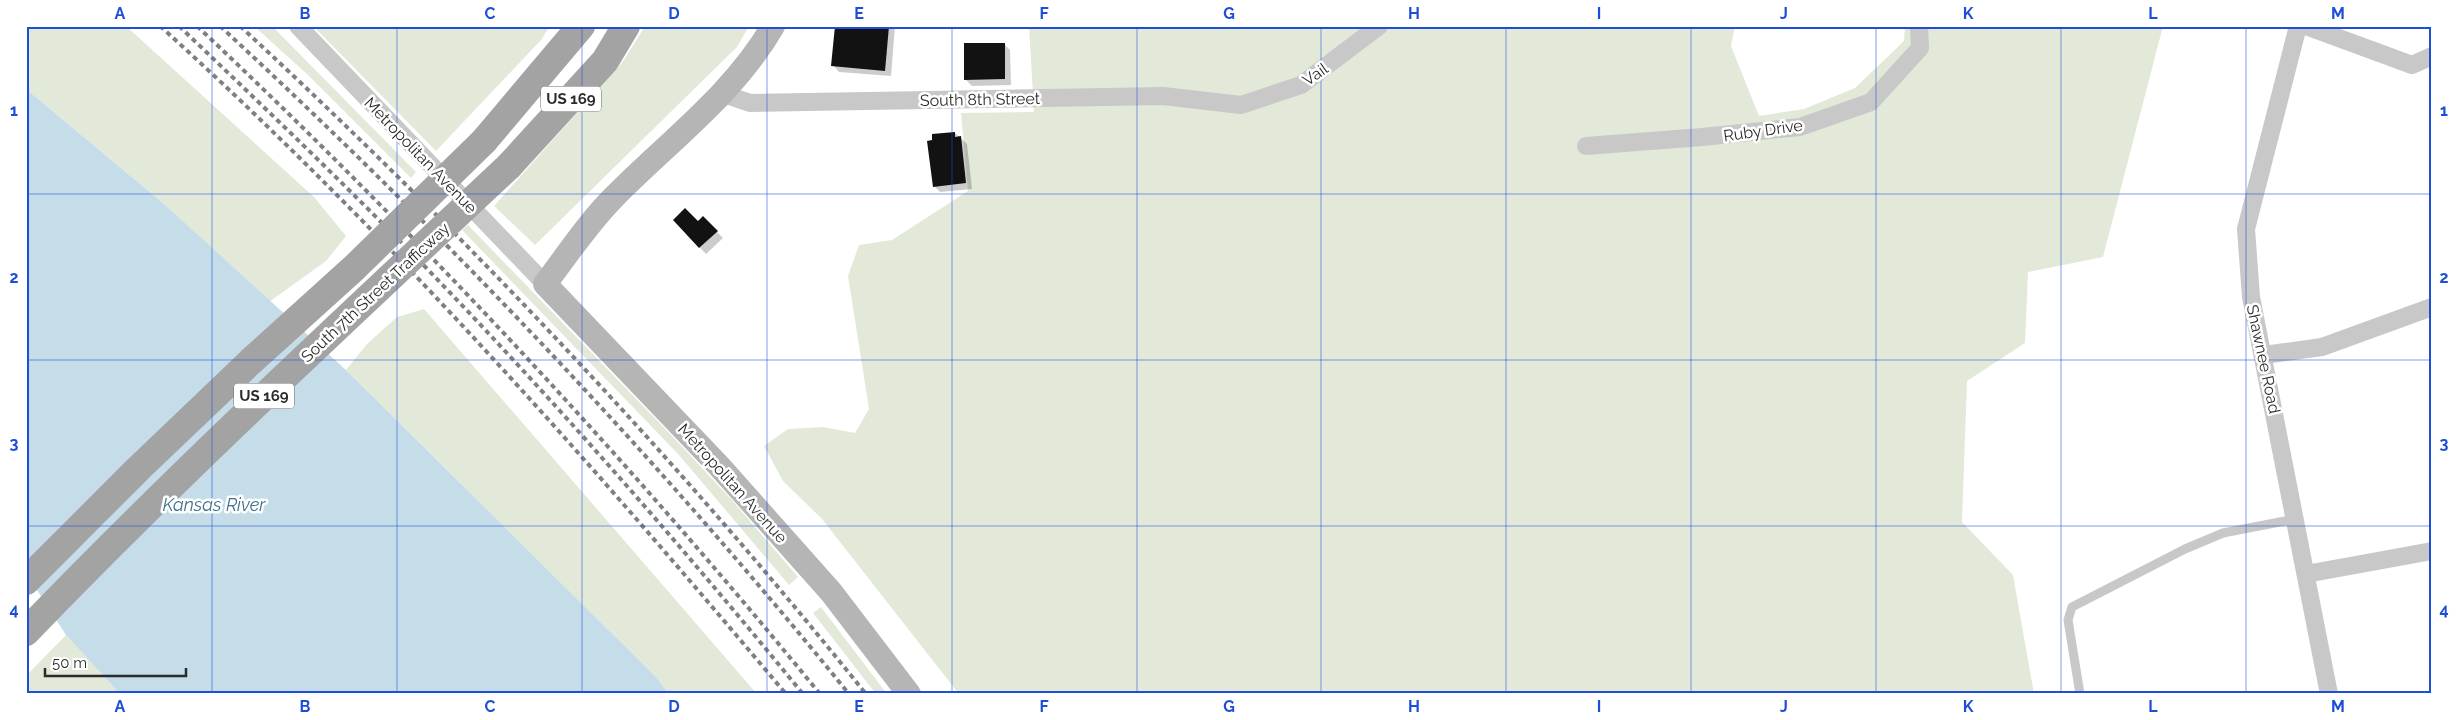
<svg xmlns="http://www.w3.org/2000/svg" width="2458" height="720" font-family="Raleway,sans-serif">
<rect width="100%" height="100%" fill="#fff"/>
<g fill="#e3e9d9">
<path d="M 26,26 L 126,26 L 314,197 L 346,236 L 326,261 L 269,302 L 164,204 L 26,89 Z"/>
<path d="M 254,26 L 272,26 L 416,172 L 411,178 L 308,75 Z"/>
<path d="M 313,26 L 550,26 L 541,40 L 436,151 Z"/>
<path d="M 645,26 L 749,26 L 737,47 L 535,245 L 494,206 L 624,60 Z"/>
<path d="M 1029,26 L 1735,26 L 1731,46 L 1759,116 L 1804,109 L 1855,88 L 1904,41 L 1905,26 L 2163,26 L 2103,257 L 2028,272 L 2025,343 L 1967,381 L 1962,522 L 2013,575 L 2034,694 L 959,694 L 822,519 L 783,481 L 764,446 L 788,429 L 823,427 L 855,433 L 869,409 L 848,276 L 859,245 L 892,240 L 968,191 L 961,113 L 1034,112 Z"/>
<path d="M 468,225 L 672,436 L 731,499 L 798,577 L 789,585 L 679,455 L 462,230 Z"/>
<path d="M 424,309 L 757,694 L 669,694 L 656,677 L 346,370 L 367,344 L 397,317 Z"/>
<path d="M 821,607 L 887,694 L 876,694 L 813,613 Z"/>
<path d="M 66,635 L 120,694 L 26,694 L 26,676 Z"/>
</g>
<path fill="#c5dde8" d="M 26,89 L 164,204 L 346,370 L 656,677 L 669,694 L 120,694 L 66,635 L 26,573 Z"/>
<g fill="#0003">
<path d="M 836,26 L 895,26 L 891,76 L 839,72 L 833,65 Z"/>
<path d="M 1004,44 L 1010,50 L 1011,85 L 972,86 L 965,79 Z"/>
<path d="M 955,133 L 967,144 L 972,189 L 940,192 L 934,186 Z"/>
<path d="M 703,218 L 723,238 L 706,254 L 674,220 L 698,222 Z"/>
</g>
<g fill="#121212">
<path d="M 835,26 L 889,26 L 885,71 L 831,66 Z"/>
<path d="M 964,43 L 1005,43 L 1005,79 L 964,80 Z"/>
<path d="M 955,132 L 955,137 L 961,136 L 966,183 L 933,187 L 927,141 L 932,140 L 932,134 Z"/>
<path d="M 685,208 L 698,221 L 703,216 L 718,231 L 699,248 L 673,220 Z"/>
</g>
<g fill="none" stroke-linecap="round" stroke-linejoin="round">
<path stroke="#c8c8c8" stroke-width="9" d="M 2080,694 L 2068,620 L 2072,607 L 2185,549 L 2223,533 L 2295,519"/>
<g stroke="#c8c8c8" stroke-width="18">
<path d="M 298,26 L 545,284"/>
<path d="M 2298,26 L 2246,229 L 2251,297 L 2329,694"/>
<path d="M 2306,26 L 2412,65 L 2432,56"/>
<path d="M 721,93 L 750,103 L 1163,96 L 1241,105 L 1301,85 L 1379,26"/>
<path d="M 1586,146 L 1702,137 L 1800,127 L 1871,102 L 1920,48 L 1919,26"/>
<path d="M 2264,355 L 2322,347 L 2432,307"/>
<path d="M 2306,574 L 2432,551"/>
</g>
<path stroke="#b5b5b5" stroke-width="24" d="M 773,26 C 734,94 668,142 614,197 C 588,223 567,255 545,284 L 719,466 L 831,592 L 909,694"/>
<g stroke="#a3a3a3" stroke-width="28">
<path d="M 484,141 L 581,26"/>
<path d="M 509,166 L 605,61 L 626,26"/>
</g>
<g stroke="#808080" stroke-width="4" stroke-dasharray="5 4" stroke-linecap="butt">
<path d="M 160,26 C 387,231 589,460 786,694"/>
<path d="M 179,26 C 266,109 352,191 435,277 C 564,411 686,551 803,694"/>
<path d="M 197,26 C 419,235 627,458 820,694"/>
<path d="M 220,26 C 445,234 656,456 849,694"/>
<path d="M 240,26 C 464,233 675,456 866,694"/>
</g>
<g stroke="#a3a3a3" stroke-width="28">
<path d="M 26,581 L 138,469 L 250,362 L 354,268 L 484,141"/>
<path d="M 26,632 C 181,471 346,319 509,166"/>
</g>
</g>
<path fill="none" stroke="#1d4ed8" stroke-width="1" stroke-opacity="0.55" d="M 212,26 L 212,694M 397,26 L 397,694M 582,26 L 582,694M 767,26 L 767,694M 952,26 L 952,694M 1137,26 L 1137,694M 1321,26 L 1321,694M 1506,26 L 1506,694M 1691,26 L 1691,694M 1876,26 L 1876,694M 2061,26 L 2061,694M 2246,26 L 2246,694M 26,194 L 2432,194M 26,360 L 2432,360M 26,526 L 2432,526"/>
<g text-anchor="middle" stroke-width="5" stroke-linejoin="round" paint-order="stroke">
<g fill="#fff" stroke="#6b6b6b" stroke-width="1">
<rect x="541" y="86.5" width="60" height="25" rx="4"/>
<rect x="234" y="383.5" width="60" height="25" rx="4"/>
</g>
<g font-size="15" font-weight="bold" fill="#2b2b2b">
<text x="571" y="104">US 169</text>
<text x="264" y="401">US 169</text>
</g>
<g font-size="16" fill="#2b2b2b" stroke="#fff">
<text transform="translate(1315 74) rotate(-35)" y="6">Vail</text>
<text transform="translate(980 99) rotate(-1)" y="6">South 8th Street</text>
<text transform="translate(1763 130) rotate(-8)" y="6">Ruby Drive</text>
<text transform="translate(421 155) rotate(46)" y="6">Metropolitan Avenue</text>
<text transform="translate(375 292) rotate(-43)" y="6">South 7th Street Trafficway</text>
<text transform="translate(2264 359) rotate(78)" y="6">Shawnee Road</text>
<text transform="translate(733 483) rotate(48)" y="6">Metropolitan Avenue</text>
</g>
<g font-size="18" font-style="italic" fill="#3e7189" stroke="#fff">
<text x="214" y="511">Kansas River</text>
</g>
</g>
<rect width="2458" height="720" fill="none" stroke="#ffffff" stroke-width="55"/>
<path d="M45 668v8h141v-8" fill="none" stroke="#2b2b2b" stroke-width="2.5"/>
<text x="52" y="668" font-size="15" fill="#2b2b2b" stroke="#ffffff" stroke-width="4" paint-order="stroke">50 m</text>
<rect x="28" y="28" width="2402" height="664" fill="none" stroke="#1d4ed8" stroke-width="2"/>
<g font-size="16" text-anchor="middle" font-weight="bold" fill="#1d4ed8">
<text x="120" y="19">A</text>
<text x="305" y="19">B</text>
<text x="490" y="19">C</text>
<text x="674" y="19">D</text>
<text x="859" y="19">E</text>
<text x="1044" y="19">F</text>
<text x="1229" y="19">G</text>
<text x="1414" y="19">H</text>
<text x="1599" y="19">I</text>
<text x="1784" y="19">J</text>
<text x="1968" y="19">K</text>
<text x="2153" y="19">L</text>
<text x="2338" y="19">M</text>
<text x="14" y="116">1</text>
<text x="2444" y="116">1</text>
<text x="14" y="283">2</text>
<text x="2444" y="283">2</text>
<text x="14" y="449">3</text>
<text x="2444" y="449">3</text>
<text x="14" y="615">4</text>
<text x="2444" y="615">4</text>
<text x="120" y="712">A</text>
<text x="305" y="712">B</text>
<text x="490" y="712">C</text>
<text x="674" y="712">D</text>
<text x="859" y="712">E</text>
<text x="1044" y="712">F</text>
<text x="1229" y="712">G</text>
<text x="1414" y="712">H</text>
<text x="1599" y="712">I</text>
<text x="1784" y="712">J</text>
<text x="1968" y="712">K</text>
<text x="2153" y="712">L</text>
<text x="2338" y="712">M</text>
</g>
</svg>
